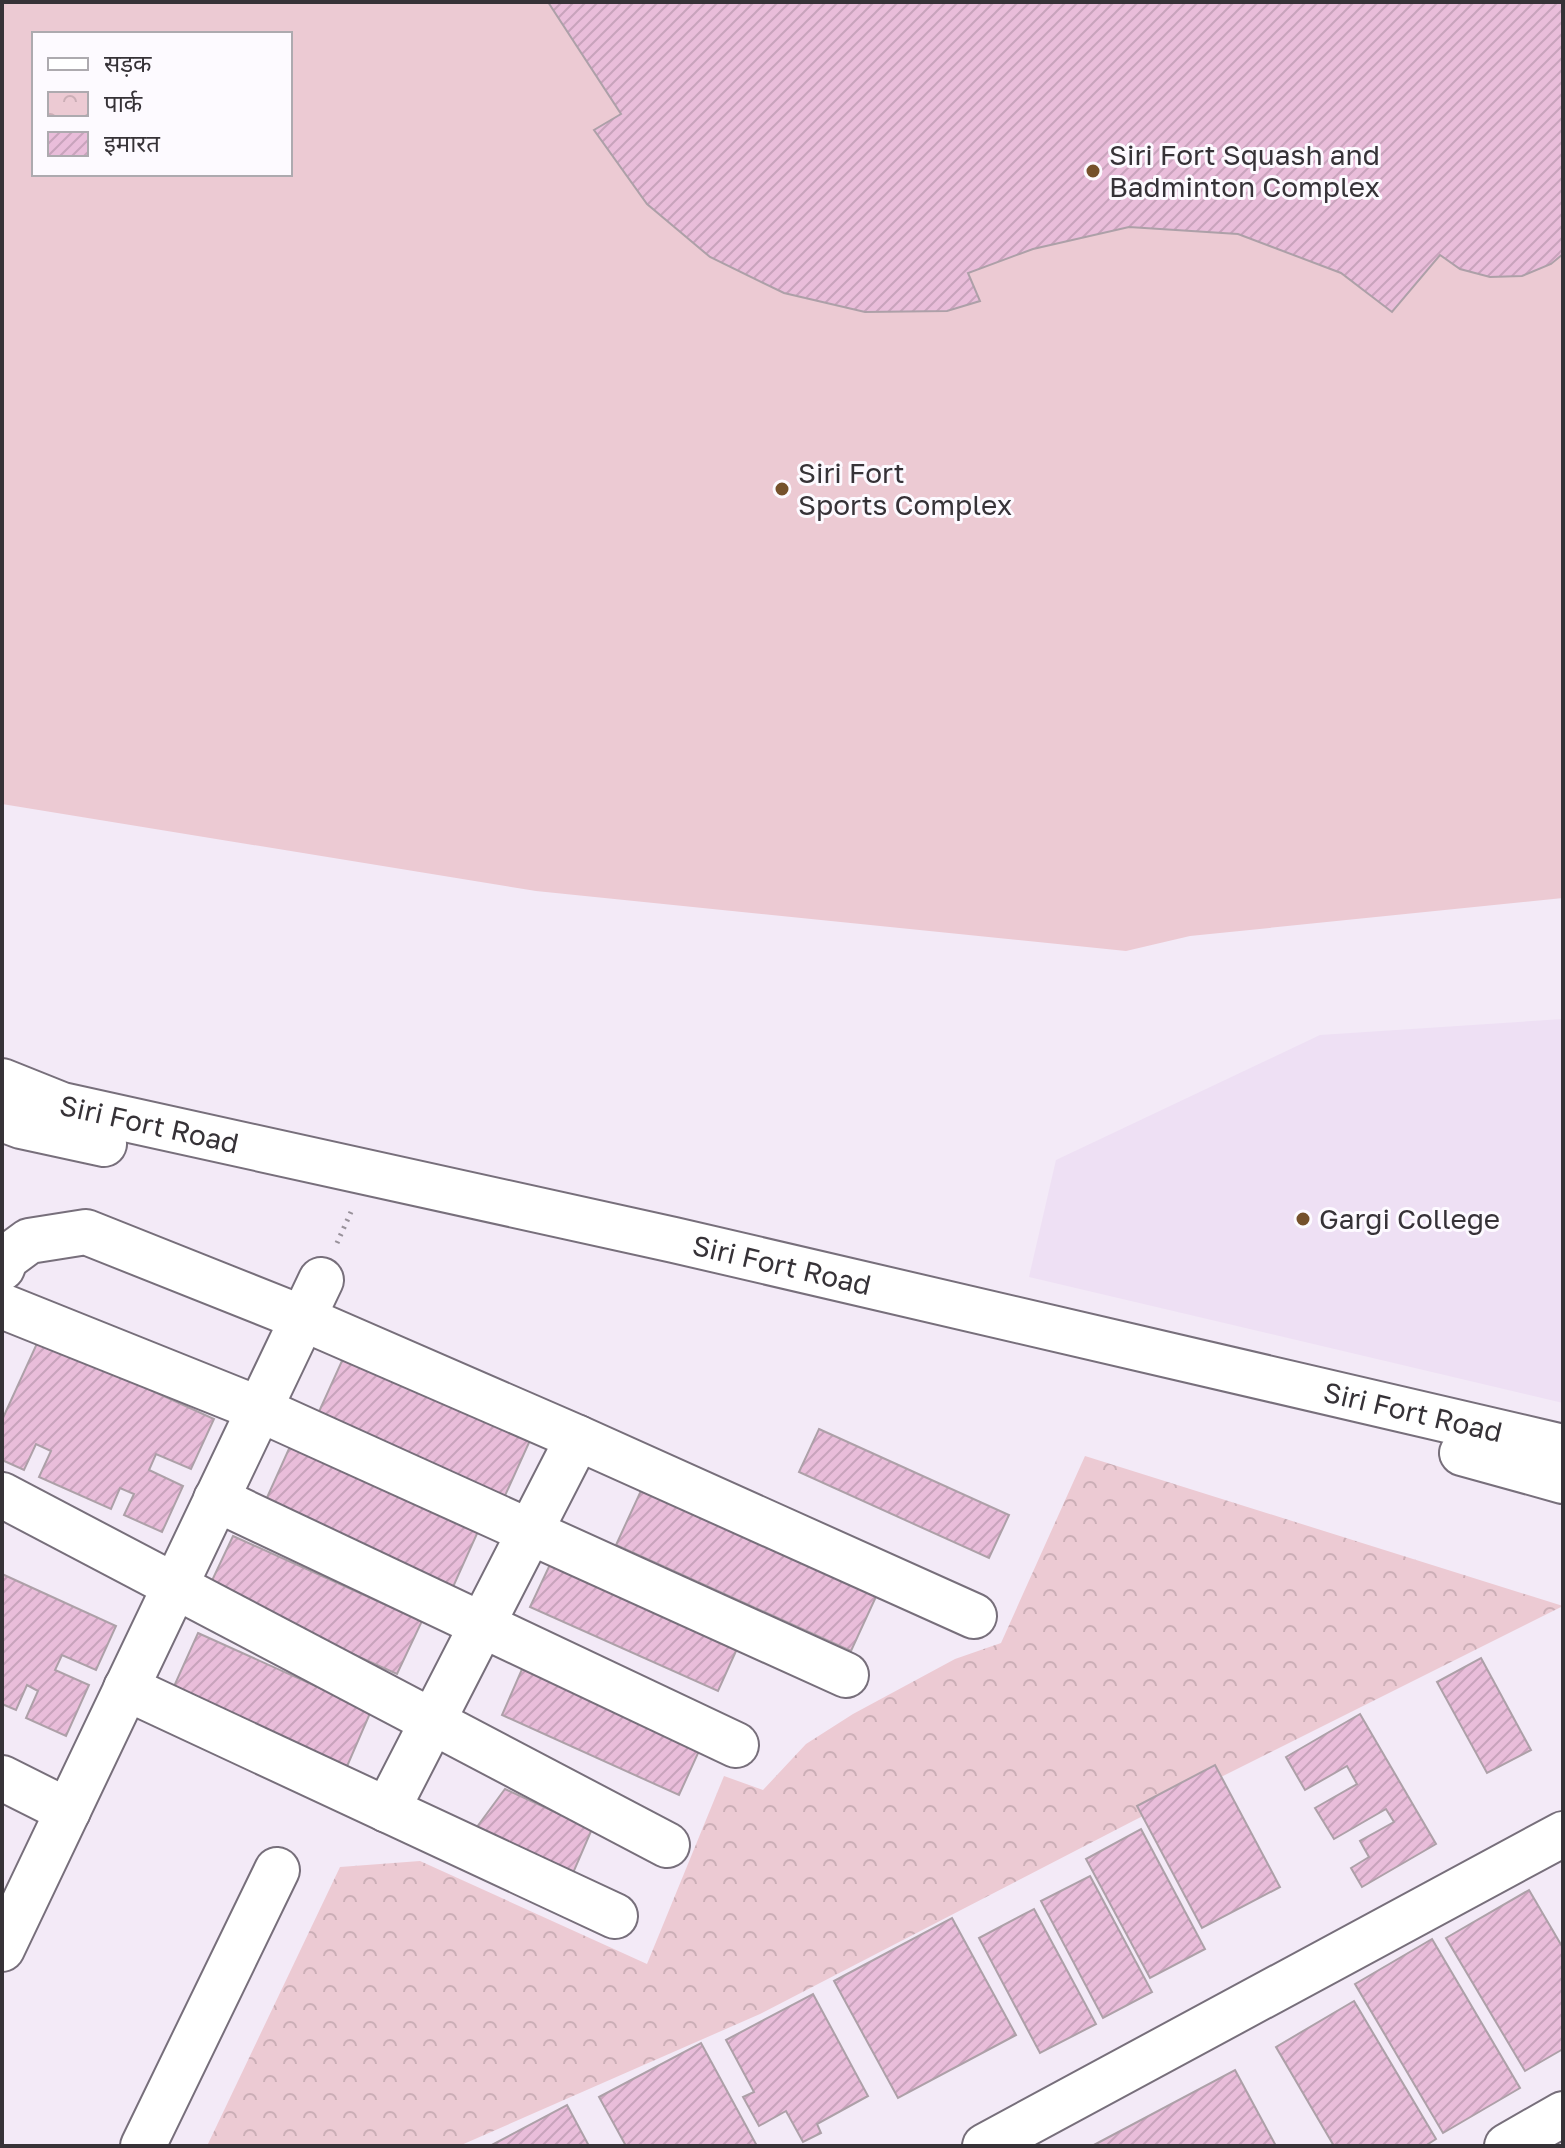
<svg xmlns="http://www.w3.org/2000/svg" width="1565" height="2148" font-family="'Golos Text','Noto Sans Devanagari',sans-serif">
<defs>
<pattern id="park-crowns" width="20" height="18" patternUnits="userSpaceOnUse" patternTransform="scale(2)"><rect width="20" height="18" fill="#eccad3"/><path d="M2 6a3 3 0 1 1 6 0M12 15a3 3 0 1 1 6 0" fill="none" stroke="#cbaeb6"/></pattern>
<pattern id="building-hatch" width="6" height="6" patternUnits="userSpaceOnUse" patternTransform="scale(2)"><rect width="6" height="6" fill="#e9bdda"/><path d="M-1 1l2-2M0 6l6-6M5 7l2-2" fill="none" stroke="#c8a3bc"/></pattern>
</defs>
<rect width="100%" height="100%" fill="#f3eaf7"/>
<path fill="#eee0f4" d="M 1563,1019 L 1563,1403 L 1029,1277 L 1056,1160 L 1320,1035 Z"/>
<path fill="#eccad3" fill-rule="evenodd" d="M 2,2 L 1563,2 L 1563,898 L 1190,936 L 1126,951 L 536,891 L 2,804 ZM 34,34 L 290,34 L 290,174 L 34,174 Z"/>
<path fill="url(#park-crowns)" d="M 1085,1456 L 1563,1606 L 1133,1821 L 760,2014 L 459,2146 L 207,2146 L 340,1867 L 420,1861 L 647,1964 L 724,1776 L 763,1790 L 806,1744 L 853,1714 L 955,1659 L 1001,1643 Z"/>
<g fill="url(#building-hatch)" stroke="#ada0a8" stroke-width="2">
<path d="M 548,2 L 1563,2 L 1563,254 L 1551,264 L 1522,276 L 1490,277 L 1460,269 L 1440,255 L 1392,312 L 1341,273 L 1238,234 L 1129,227 L 1033,249 L 968,273 L 980,301 L 947,311 L 865,312 L 784,293 L 710,257 L 647,204 L 594,130 L 621,114 Z"/>
<path d="M 39,1339 L 214,1419 L 191,1469 L 156,1454 L 149,1470 L 183,1486 L 162,1532 L 124,1515 L 134,1494 L 120,1488 L 111,1509 L 39,1477 L 51,1451 L 36,1444 L 24,1470 L 2,1460 L 2,1420 Z"/>
<path d="M 346,1352 L 532,1436 L 503,1500 L 317,1416 Z"/>
<path d="M 819,1429 L 1009,1515 L 989,1558 L 799,1472 Z"/>
<path d="M 292,1442 L 480,1527 L 453,1587 L 265,1502 Z"/>
<path d="M 645,1482 L 880,1588 L 851,1651 L 616,1545 Z"/>
<path d="M 233,1536 L 422,1621 L 397,1674 L 208,1589 Z"/>
<path d="M 554,1556 L 741,1640 L 718,1691 L 530,1607 Z"/>
<path d="M 2,1574 L 116,1626 L 96,1670 L 62,1655 L 55,1670 L 89,1685 L 66,1736 L 26,1718 L 38,1691 L 27,1685 L 16,1710 L 2,1704 Z"/>
<path d="M 198,1633 L 371,1711 L 345,1771 L 171,1693 Z"/>
<path d="M 1481,1658 L 1531,1750 L 1487,1773 L 1437,1682 Z"/>
<path d="M 526,1660 L 704,1740 L 679,1795 L 502,1715 Z"/>
<path d="M 1360,1714 L 1436,1844 L 1362,1887 L 1351,1868 L 1369,1857 L 1360,1841 L 1394,1822 L 1386,1809 L 1334,1839 L 1315,1808 L 1357,1784 L 1347,1766 L 1305,1790 L 1286,1757 Z"/>
<path d="M 1215,1765 L 1280,1887 L 1202,1928 L 1137,1806 Z"/>
<path d="M 505,1789 L 592,1829 L 570,1880 L 471,1835 Z"/>
<path d="M 1141,1829 L 1205,1949 L 1150,1978 L 1086,1859 Z"/>
<path d="M 1090,1876 L 1152,1992 L 1103,2018 L 1041,1901 Z"/>
<path d="M 1529,1890 L 1563,1948 L 1563,2049 L 1525,2071 L 1446,1938 Z"/>
<path d="M 1034,1909 L 1096,2024 L 1040,2053 L 979,1938 Z"/>
<path d="M 952,1918 L 1016,2035 L 898,2098 L 834,1981 Z"/>
<path d="M 1432,1939 L 1520,2088 L 1443,2133 L 1355,1984 Z"/>
<path d="M 813,1994 L 868,2096 L 817,2124 L 821,2133 L 803,2142 L 786,2111 L 759,2126 L 743,2097 L 754,2092 L 726,2040 Z"/>
<path d="M 1354,2001 L 1436,2139 L 1425,2146 L 1334,2146 L 1276,2047 Z"/>
<path d="M 701,2043 L 757,2146 L 626,2146 L 599,2097 Z"/>
<path d="M 1235,2070 L 1276,2146 L 1092,2146 Z"/>
<path d="M 567,2105 L 589,2146 L 490,2146 Z"/>
</g>
<g fill="none" stroke-linecap="round" stroke-linejoin="round">
<g stroke="#776f7b" stroke-width="48">
<g id="minor">
<path id="s1" d="M 2,1081 L 62,1105 L 674,1240 L 1563,1447"/>
<path d="M 2,1119 L 21,1126 L 104,1144"/>
<path d="M 2,1268 L 6,1258 L 29,1241 L 86,1232 L 302,1318 L 578,1438 L 974,1616"/>
<path d="M 2,1306 L 259,1409 L 846,1675"/>
<path d="M 1462,1453 L 1563,1481"/>
<path d="M 2,1495 L 667,1845"/>
<path d="M 216,1499 L 736,1745"/>
<path d="M 126,1688 L 615,1916"/>
<path d="M 2,1778 L 68,1811"/>
<path d="M 387,1810 L 578,1438"/>
<path d="M 2,1949 L 321,1280"/>
<path d="M 143,2146 L 277,1870"/>
<path d="M 985,2146 L 1563,1834"/>
<path d="M 1507,2146 L 1563,2114"/>
</g>
</g>
<path stroke="#98919a" stroke-width="5" stroke-dasharray="2 6" stroke-linecap="butt" d="M 337,1243 L 351,1212"/>
<use href="#minor" stroke="#fff" stroke-width="44"/>
</g>
<g fill="#75512b" stroke="#fdfaff" stroke-width="3">
<circle cx="1093" cy="171" r="8"/>
<circle cx="782" cy="489" r="8"/>
<circle cx="1303" cy="1219" r="8"/>
</g>
<g text-anchor="middle" stroke-width="6" stroke-linejoin="round" paint-order="stroke">
<g font-size="28" fill="#363237" stroke="#fdfaff" text-anchor="start">
<text x="1109" y="165">Siri Fort Squash and<tspan x="1109" dy="32">Badminton Complex</tspan></text>
<text x="798" y="483">Siri Fort<tspan x="798" dy="32">Sports Complex</tspan></text>
<text x="1319" y="1229">Gargi College</text>
</g>
<g font-size="28" fill="#363237" stroke="#fdfaff">
<text dy="10" stroke="none"><textPath href="#s1" startOffset="154">Siri Fort Road</textPath></text>
<text dy="10" stroke="none"><textPath href="#s1" startOffset="802">Siri Fort Road</textPath></text>
<text dy="10" stroke="none"><textPath href="#s1" startOffset="1450">Siri Fort Road</textPath></text>
</g>
</g>
<rect width="1565" height="2148" fill="none" stroke="#363237" stroke-width="8"/>
<rect x="32" y="32" width="260" height="144" fill="#fdfaff" stroke="#adaaaf" stroke-width="2"/>
<rect x="48" y="58" width="40" height="12" fill="#ffffff" stroke="#adaaaf" stroke-width="2"/>
<text x="104" y="72" font-size="24" fill="#363237">सड़क</text>
<rect x="48" y="92" width="40" height="24" fill="url(#park-crowns)" stroke="#adaaaf" stroke-width="2"/>
<text x="104" y="112" font-size="24" fill="#363237">पार्क</text>
<rect x="48" y="132" width="40" height="24" fill="url(#building-hatch)" stroke="#adaaaf" stroke-width="2"/>
<text x="104" y="152" font-size="24" fill="#363237">इमारत</text>
</svg>
